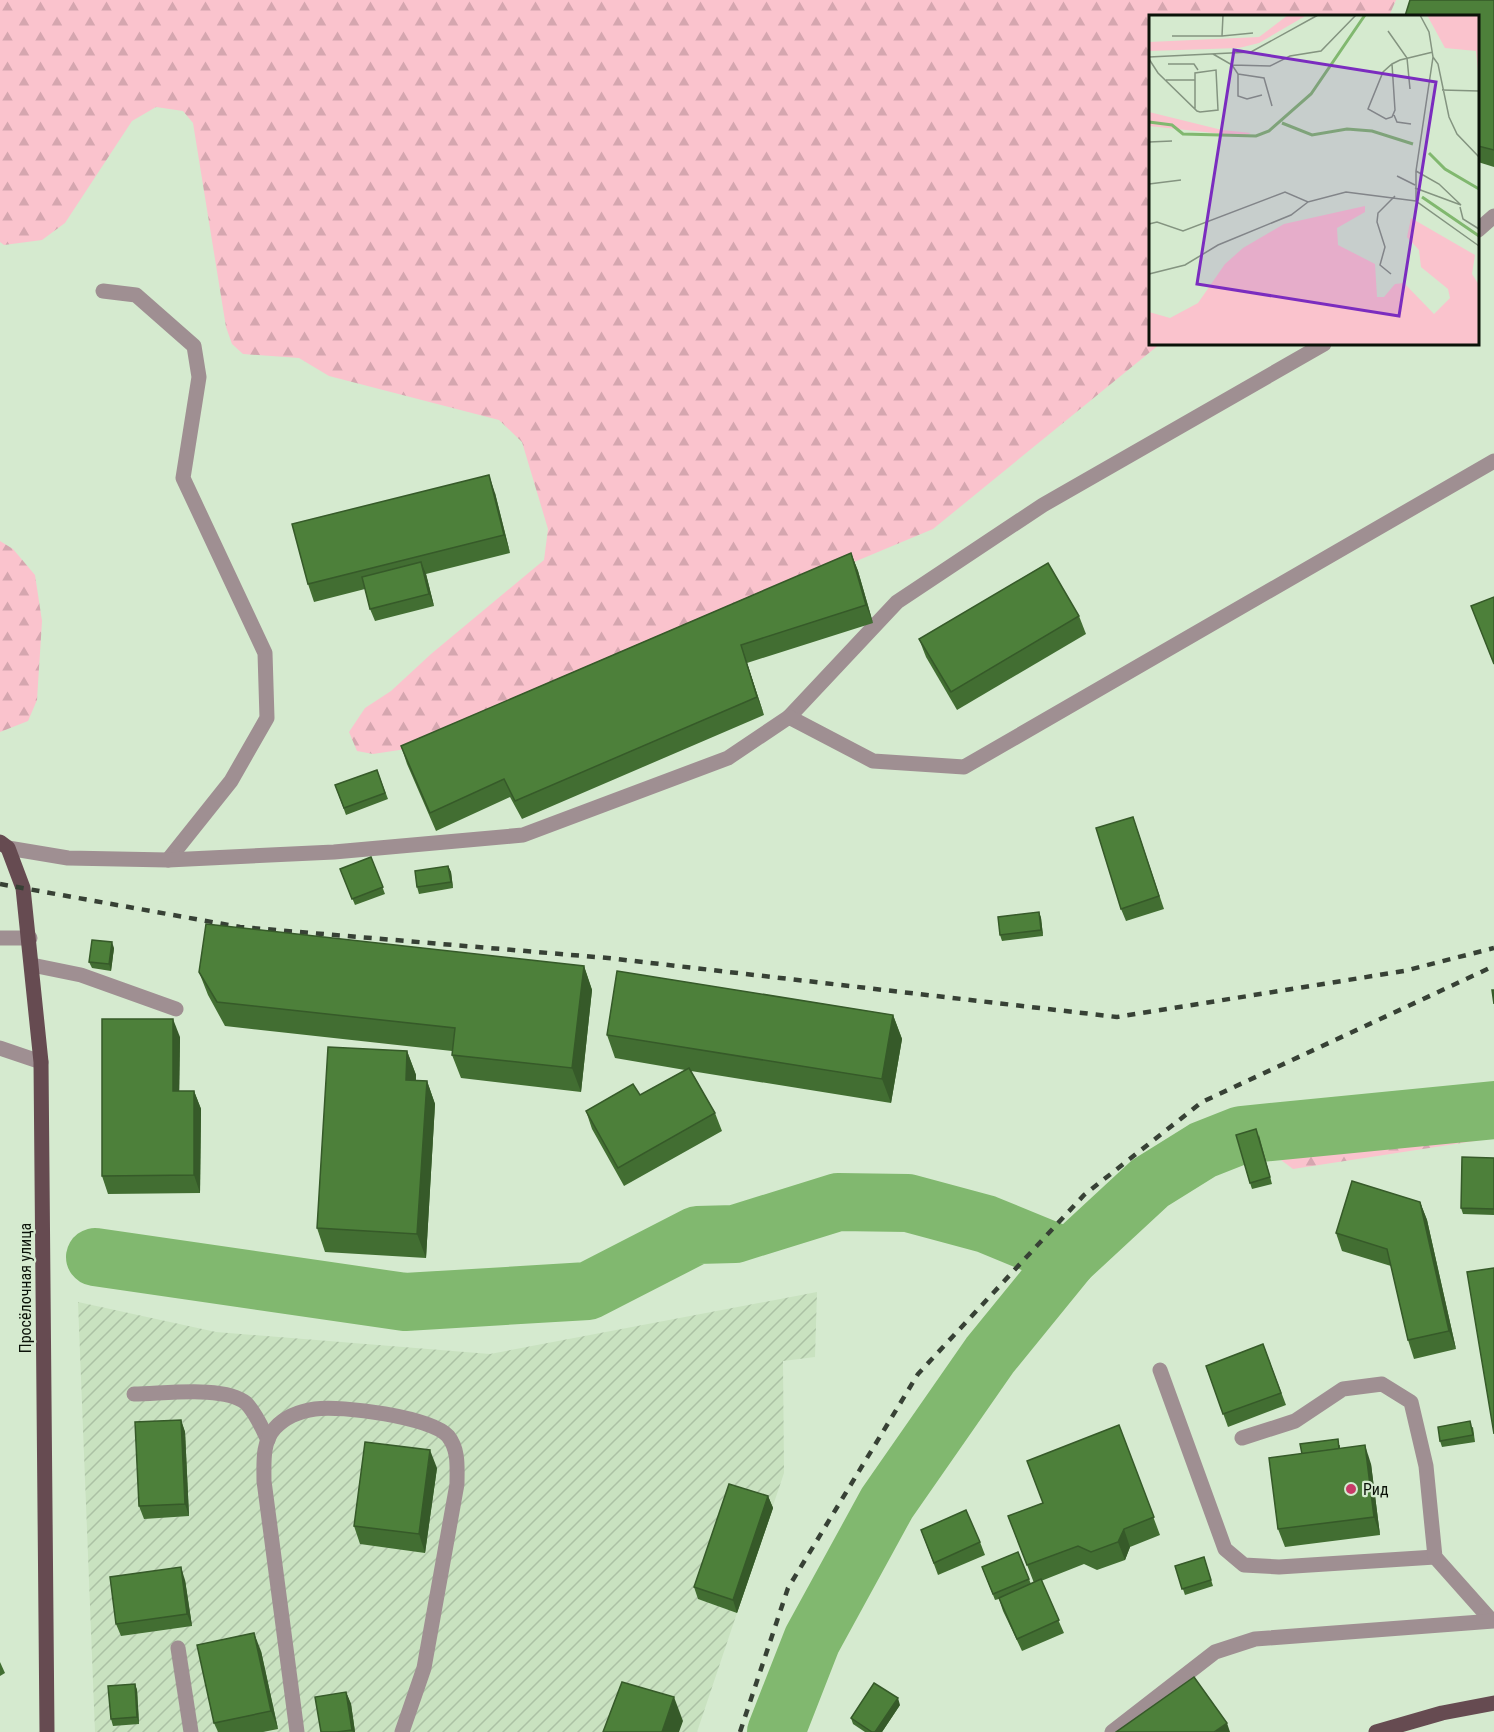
<svg xmlns="http://www.w3.org/2000/svg" width="1494" height="1732" font-family="'Roboto Condensed',sans-serif">
<defs>
<pattern id="industrial-furrows" width="10" height="10" patternUnits="userSpaceOnUse" patternTransform="scale(1.5)"><rect width="10" height="10" fill="#c9e2c0"/><path d="M-1 1l2-2M0 10L10 0M9 11l2-2" fill="none" stroke="#abc1a4"/></pattern>
<pattern id="forest-firs" width="22" height="20" patternUnits="userSpaceOnUse" patternTransform="scale(1.5)"><rect width="22" height="20" fill="#fac3cd"/><path d="M5 1l3.5 6h-7zM16 11l3.5 6h-7z" fill="#d5a6af"/></pattern>
</defs>
<rect width="100%" height="100%" fill="#d5eacf"/>
<path fill="url(#industrial-furrows)" d="M 817,1292 L 815,1357 L 783,1361 L 784,1473 L 697,1732 L 95,1732 L 78,1302 L 216,1332 L 490,1354 Z"/>
<g fill="url(#forest-firs)">
<path d="M 0,0 L 1396,0 L 1389,16 L 1150,16 L 1150,344 L 1160,344 L 933,529 L 406,749 L 373,754 L 357,751 L 349,732 L 365,708 L 391,691 L 431,654 L 544,560 L 548,529 L 522,442 L 499,420 L 329,376 L 299,358 L 243,354 L 232,344 L 226,327 L 193,123 L 183,111 L 156,107 L 132,121 L 65,223 L 42,240 L 4,245 L 0,242 Z"/>
<path d="M 0,541 L 13,549 L 35,575 L 42,621 L 37,700 L 28,721 L 0,732 Z"/>
<path d="M 1494,1111 L 1494,1138 L 1293,1169 L 1281,1160 L 1278,1151 L 1281,1135 C 1322,1116 1354,1120 1398,1118 C 1430,1116 1462,1113 1494,1111 Z"/>
</g>
<g fill="none" stroke-linecap="round" stroke-linejoin="round">
<g stroke="#81b86f" stroke-width="58">
<path d="M 95,1257 L 405,1302 L 588,1291 L 697,1235 L 735,1234 L 838,1202 L 908,1203 L 986,1224 L 1069,1258"/>
<path d="M 776,1732 L 812,1640 L 887,1503 L 990,1355 L 1069,1258 L 1150,1183 L 1203,1150 L 1241,1135 L 1494,1110"/>
</g>
<g stroke="#9f8f92" stroke-width="15">
<path d="M 1478,230 L 1494,216"/>
<path d="M 103,291 L 136,295 L 194,346 L 199,377 L 183,478 L 265,653 L 267,718 L 231,781 L 168,860"/>
<path d="M 789,717 L 897,602 L 1043,505 L 1324,344"/>
<path d="M 8,848 L 68,858 L 168,860 L 334,852 L 523,835 L 728,758 L 789,717 L 873,761 L 964,767 L 1494,461"/>
<path d="M 0,938 L 30,938"/>
<path d="M 32,965 L 81,975 L 176,1009"/>
<path d="M 0,1048 L 41,1062"/>
<path d="M 1160,1370 L 1225,1549 L 1244,1565 L 1279,1567 L 1435,1557"/>
<path d="M 134,1394 C 163,1394 224,1385 246,1403 C 256,1413 262,1428 268,1440"/>
<path d="M 1242,1438 L 1295,1421 L 1343,1389 L 1382,1384 L 1411,1402 L 1426,1466 L 1435,1557 L 1491,1620"/>
<path d="M 178,1648 L 191,1732"/>
<path d="M 297,1732 L 264,1481 C 264,1463 262,1442 275,1428 C 285,1417 301,1411 315,1409 C 341,1405 431,1417 448,1436 C 459,1450 457,1467 457,1484 L 424,1668 L 402,1732"/>
<path d="M 1112,1732 L 1215,1652 L 1255,1639 L 1494,1621"/>
</g>
<g stroke="#664b51" stroke-width="15">
<path d="M 0,842 L 8,848 L 23,888 L 41,1062 L 47,1732"/>
<path d="M 1376,1732 L 1442,1713 L 1494,1703"/>
</g>
<g stroke="#374135" stroke-width="4.5" stroke-dasharray="8 8" stroke-linecap="butt">
<path d="M 0,884 L 240,927 L 608,958 L 1117,1017 L 1404,971 L 1494,948"/>
<path d="M 740,1732 L 788,1588 L 918,1374 L 1084,1195 L 1202,1102 L 1494,966"/>
</g>
</g>
<g fill="#426e32">
<path d="M 1494,0 L 1494,167 L 1478,162 L 1478,16 Z"/>
<path d="M 495,493 L 510,553 L 426,574 L 434,606 L 375,621 L 370,609 L 365,589 L 314,602 L 308,584 Z"/>
<path d="M 851,553 L 858,571 L 873,623 L 747,663 L 764,715 L 522,819 L 510,797 L 436,831 L 407,764 L 401,746 Z"/>
<path d="M 1079,616 L 1086,634 L 957,710 L 926,657 L 919,639 Z"/>
<path d="M 377,770 L 388,799 L 346,815 L 335,785 Z"/>
<path d="M 1133,817 L 1164,909 L 1126,921 L 1121,909 Z"/>
<path d="M 371,857 L 385,894 L 355,905 L 340,869 Z"/>
<path d="M 448,866 L 451,872 L 453,888 L 419,894 L 417,887 Z"/>
<path d="M 1039,912 L 1041,918 L 1043,936 L 1002,941 L 1000,935 Z"/>
<path d="M 114,948 L 111,971 L 92,968 L 89,962 Z"/>
<path d="M 584,966 L 592,990 L 581,1092 L 461,1078 L 452,1055 L 452,1051 L 225,1026 L 208,995 L 199,972 Z"/>
<path d="M 893,1015 L 902,1039 L 891,1103 L 691,1071 L 715,1113 L 722,1131 L 624,1186 L 592,1129 L 586,1111 L 640,1095 L 685,1070 L 615,1058 L 607,1035 Z"/>
<path d="M 180,1037 L 179,1091 L 194,1091 L 201,1109 L 200,1193 L 108,1194 L 102,1176 Z"/>
<path d="M 407,1051 L 416,1075 L 416,1080 L 427,1081 L 435,1104 L 426,1258 L 325,1252 L 317,1228 Z"/>
<path d="M 1259,1135 L 1272,1184 L 1252,1189 L 1250,1183 Z"/>
<path d="M 1494,1158 L 1494,1215 L 1463,1214 L 1461,1208 Z"/>
<path d="M 1420,1202 L 1427,1220 L 1456,1349 L 1414,1359 L 1408,1340 L 1391,1266 L 1342,1251 L 1336,1233 Z"/>
<path d="M 1263,1344 L 1286,1405 L 1228,1427 L 1206,1366 Z"/>
<path d="M 181,1420 L 185,1432 L 189,1516 L 144,1519 L 139,1506 Z"/>
<path d="M 1119,1425 L 1160,1535 L 1130,1547 L 1125,1560 L 1097,1570 L 1084,1564 L 1041,1581 L 1064,1633 L 1022,1651 L 1003,1611 L 999,1599 L 995,1600 L 982,1567 L 1018,1552 L 1031,1584 L 1034,1583 L 1008,1516 L 1043,1503 Z"/>
<path d="M 1473,1427 L 1475,1442 L 1442,1447 L 1440,1441 Z"/>
<path d="M 1340,1445 L 1340,1449 L 1371,1464 L 1380,1535 L 1285,1547 L 1278,1529 L 1302,1454 Z"/>
<path d="M 437,1468 L 425,1553 L 360,1544 L 354,1526 Z"/>
<path d="M 768,1496 L 773,1508 L 737,1613 L 698,1599 L 694,1587 Z"/>
<path d="M 921,1530 L 980,1542 L 985,1555 L 938,1575 Z"/>
<path d="M 1204,1557 L 1213,1586 L 1185,1595 L 1175,1566 Z"/>
<path d="M 185,1580 L 192,1626 L 121,1636 L 116,1624 Z"/>
<path d="M 261,1651 L 278,1729 L 263,1732 L 218,1732 L 214,1723 Z"/>
<path d="M 0,1662 L 5,1673 L 0,1676 Z"/>
<path d="M 135,1684 L 137,1690 L 139,1724 L 113,1726 L 111,1719 Z"/>
<path d="M 346,1692 L 351,1704 L 355,1732 L 321,1732 Z"/>
<path d="M 900,1705 L 882,1732 L 865,1732 L 853,1724 L 851,1718 Z"/>
</g>
<g fill="#365a29">
<path d="M 489,475 L 495,493 L 510,553 L 504,535 Z"/>
<path d="M 851,553 L 858,571 L 873,623 L 866,605 Z"/>
<path d="M 421,562 L 426,574 L 434,606 L 429,594 Z"/>
<path d="M 741,645 L 747,663 L 764,715 L 757,697 Z"/>
<path d="M 448,866 L 451,872 L 453,888 L 451,882 Z"/>
<path d="M 1039,912 L 1041,918 L 1043,936 L 1041,930 Z"/>
<path d="M 112,942 L 114,948 L 111,971 L 109,964 Z"/>
<path d="M 584,966 L 592,990 L 581,1092 L 572,1068 Z"/>
<path d="M 893,1015 L 902,1039 L 891,1103 L 882,1079 Z"/>
<path d="M 173,1019 L 180,1037 L 179,1109 L 173,1091 Z"/>
<path d="M 407,1051 L 416,1075 L 414,1104 L 406,1080 Z"/>
<path d="M 427,1081 L 435,1104 L 426,1258 L 417,1234 Z"/>
<path d="M 194,1091 L 201,1109 L 200,1193 L 194,1175 Z"/>
<path d="M 1420,1202 L 1427,1220 L 1456,1349 L 1449,1331 Z"/>
<path d="M 181,1420 L 185,1432 L 189,1516 L 185,1504 Z"/>
<path d="M 1365,1445 L 1371,1464 L 1380,1535 L 1374,1517 Z"/>
<path d="M 430,1450 L 437,1468 L 425,1553 L 419,1534 Z"/>
<path d="M 768,1496 L 773,1508 L 737,1613 L 733,1600 Z"/>
<path d="M 1124,1529 L 1130,1547 L 1125,1560 L 1118,1542 Z"/>
<path d="M 181,1567 L 185,1580 L 192,1626 L 187,1614 Z"/>
<path d="M 254,1633 L 261,1651 L 278,1729 L 271,1711 Z"/>
<path d="M 135,1684 L 137,1690 L 139,1724 L 137,1717 Z"/>
<path d="M 346,1692 L 351,1704 L 355,1732 L 353,1732 L 352,1730 Z"/>
<path d="M 674,1697 L 683,1721 L 679,1732 L 662,1732 Z"/>
<path d="M 898,1698 L 900,1705 L 882,1732 L 875,1732 Z"/>
<path d="M 1227,1723 L 1230,1732 L 1214,1732 Z"/>
</g>
<g fill="#4d803a" stroke="#365a29" stroke-width="1.5">
<path d="M 1410,0 L 1494,0 L 1494,150 L 1478,146 L 1478,16 L 1405,16 Z"/>
<path d="M 489,475 L 504,535 L 308,584 L 292,524 Z"/>
<path d="M 851,553 L 866,605 L 741,645 L 757,697 L 515,801 L 504,779 L 430,813 L 401,746 Z"/>
<path d="M 421,562 L 429,594 L 370,609 L 362,577 Z"/>
<path d="M 1048,563 L 1079,616 L 951,692 L 919,639 Z"/>
<path d="M 1494,597 L 1494,664 L 1471,606 Z"/>
<path d="M 377,770 L 385,793 L 344,808 L 335,785 Z"/>
<path d="M 1133,817 L 1159,896 L 1121,909 L 1096,828 Z"/>
<path d="M 371,857 L 383,887 L 352,899 L 340,869 Z"/>
<path d="M 448,866 L 451,882 L 417,887 L 415,871 Z"/>
<path d="M 1039,912 L 1041,930 L 1000,935 L 998,917 Z"/>
<path d="M 206,924 L 584,966 L 572,1068 L 452,1055 L 455,1028 L 217,1002 L 199,972 Z"/>
<path d="M 92,940 L 112,942 L 109,964 L 89,962 Z"/>
<path d="M 617,971 L 893,1015 L 882,1079 L 607,1035 Z"/>
<path d="M 1492,990 L 1494,990 L 1494,1004 Z"/>
<path d="M 102,1019 L 173,1019 L 173,1091 L 194,1091 L 194,1175 L 102,1176 Z"/>
<path d="M 328,1047 L 407,1051 L 406,1080 L 427,1081 L 417,1234 L 317,1228 Z"/>
<path d="M 689,1068 L 715,1113 L 618,1168 L 586,1111 L 633,1084 L 640,1095 Z"/>
<path d="M 1256,1129 L 1270,1177 L 1250,1183 L 1236,1135 Z"/>
<path d="M 1462,1157 L 1494,1158 L 1494,1209 L 1461,1208 Z"/>
<path d="M 1352,1181 L 1420,1202 L 1449,1331 L 1408,1340 L 1387,1249 L 1336,1233 Z"/>
<path d="M 1494,1268 L 1494,1434 L 1467,1272 Z"/>
<path d="M 1263,1344 L 1281,1393 L 1223,1414 L 1206,1366 Z"/>
<path d="M 181,1420 L 185,1504 L 139,1506 L 135,1422 Z"/>
<path d="M 1470,1421 L 1473,1435 L 1440,1441 L 1438,1427 Z"/>
<path d="M 1119,1425 L 1154,1517 L 1124,1529 L 1118,1542 L 1091,1552 L 1078,1546 L 1027,1565 L 1008,1516 L 1043,1503 L 1027,1461 Z"/>
<path d="M 1338,1439 L 1339,1449 L 1302,1454 L 1300,1444 Z"/>
<path d="M 365,1442 L 430,1450 L 419,1534 L 354,1526 Z"/>
<path d="M 1365,1445 L 1374,1517 L 1278,1529 L 1269,1458 Z"/>
<path d="M 729,1484 L 768,1496 L 733,1600 L 694,1587 Z"/>
<path d="M 966,1510 L 980,1542 L 934,1563 L 921,1530 Z"/>
<path d="M 1018,1552 L 1029,1579 L 993,1594 L 982,1567 Z"/>
<path d="M 1204,1557 L 1211,1580 L 1182,1589 L 1175,1566 Z"/>
<path d="M 181,1567 L 187,1614 L 116,1624 L 110,1577 Z"/>
<path d="M 1041,1579 L 1059,1620 L 1017,1639 L 999,1598 Z"/>
<path d="M 254,1633 L 271,1711 L 214,1723 L 197,1645 Z"/>
<path d="M 1194,1677 L 1227,1723 L 1214,1732 L 1116,1732 Z"/>
<path d="M 622,1682 L 674,1697 L 662,1732 L 603,1732 Z"/>
<path d="M 874,1683 L 898,1698 L 875,1732 L 872,1732 L 851,1718 Z"/>
<path d="M 135,1684 L 137,1717 L 111,1719 L 108,1686 Z"/>
<path d="M 346,1692 L 352,1730 L 337,1732 L 321,1732 L 315,1697 Z"/>
</g>
<circle fill="#c83b68" stroke="#d5eacf" stroke-width="2" cx="1351" cy="1489" r="6"/>
<g text-anchor="middle" stroke-width="4.5" stroke-linejoin="round" paint-order="stroke">
<g font-size="16" fill="#0b1209" stroke="#d5eacf">
<text transform="translate(25 1288) rotate(-90)" y="6">Просёлочная улица</text>
</g>
<g font-size="16" fill="#0b1209" stroke="#d5eacf" text-anchor="start">
<text x="1363" y="1495">Рид</text>
</g>
</g>
<g transform="translate(1149 15)">
<rect width="330" height="330" fill="#d5eacf"/>
<path d="M 139,0 L 158,0 L 110,28 L 90,33 L 0,36 L 0,27 L 110,22 Z" fill="#fac3cd"/>
<path d="M 278,0 L 330,0 L 330,66 L 327,36 L 296,33 ZM 0,97 L 73,115 L 102,118 L 93,121 L 0,111 ZM 216,191 L 216,197 L 188,213 L 189,230 L 226,249 L 228,282 L 235,282 L 246,269 L 255,268 L 285,299 L 301,283 L 299,274 L 272,252 L 270,235 L 258,222 L 262,203 L 326,240 L 323,259 L 330,270 L 330,330 L 0,330 L 0,297 L 21,303 L 49,288 L 76,249 L 94,233 L 135,209 Z" fill="#fac3cd"/>
<path fill="none" stroke="#81b86f" stroke-width="3" d="M 0,107 L 23,110 L 34,119 L 107,121 L 120,116 L 162,79 L 216,0M 133,108 L 163,120 L 198,114 L 223,116 L 264,129M 280,138 L 296,154 L 330,174M 273,182 L 330,221"/>
<path fill="none" stroke="#849480" stroke-width="1.5" d="M 271,0 L 280,17 L 284,42 L 267,156 L 267,186 L 330,231M 239,16 L 258,43 L 261,74M 23,21 L 73,21 L 74,0M 73,21 L 104,18M 64,39 L 83,50 L 121,51 L 141,41 L 172,36 L 207,0M 0,42 L 102,37 L 169,0M 284,42 L 289,49 L 300,102 L 308,119 L 330,142M 0,44 L 9,58 L 48,96 L 51,97 L 69,95 L 67,55 L 46,58 L 46,94M 19,49 L 45,49 L 49,55M 243,49 L 246,95 L 243,102 L 237,104 L 219,94 L 234,57 L 243,49 L 251,45 L 284,37M 83,50 L 89,59 L 89,81 L 98,84 L 113,80M 89,59 L 115,63 L 123,91M 17,65 L 46,65M 293,75 L 330,76M 245,100 L 248,107 L 262,109M 0,127 L 23,126M 248,161 L 266,170M 0,169 L 32,165M 266,173 L 312,190 L 290,169 L 267,156M 311,192 L 314,204 L 330,214M 0,209 L 8,207 L 34,216 L 136,177 L 159,187 L 197,177 L 267,186M 0,259 L 36,250 L 69,230 L 142,200 L 159,187M 242,259 L 231,250 L 236,232 L 228,207 L 229,198 L 246,181"/>
<path fill="#7b2cbf" fill-opacity="0.15" stroke="#7b2cbf" stroke-width="3" d="M 85,35 L 287,67 L 250,301 L 48,269 Z"/>
<rect width="330" height="330" fill="none" stroke="#0b1209" stroke-width="3"/>
</g>
</svg>
